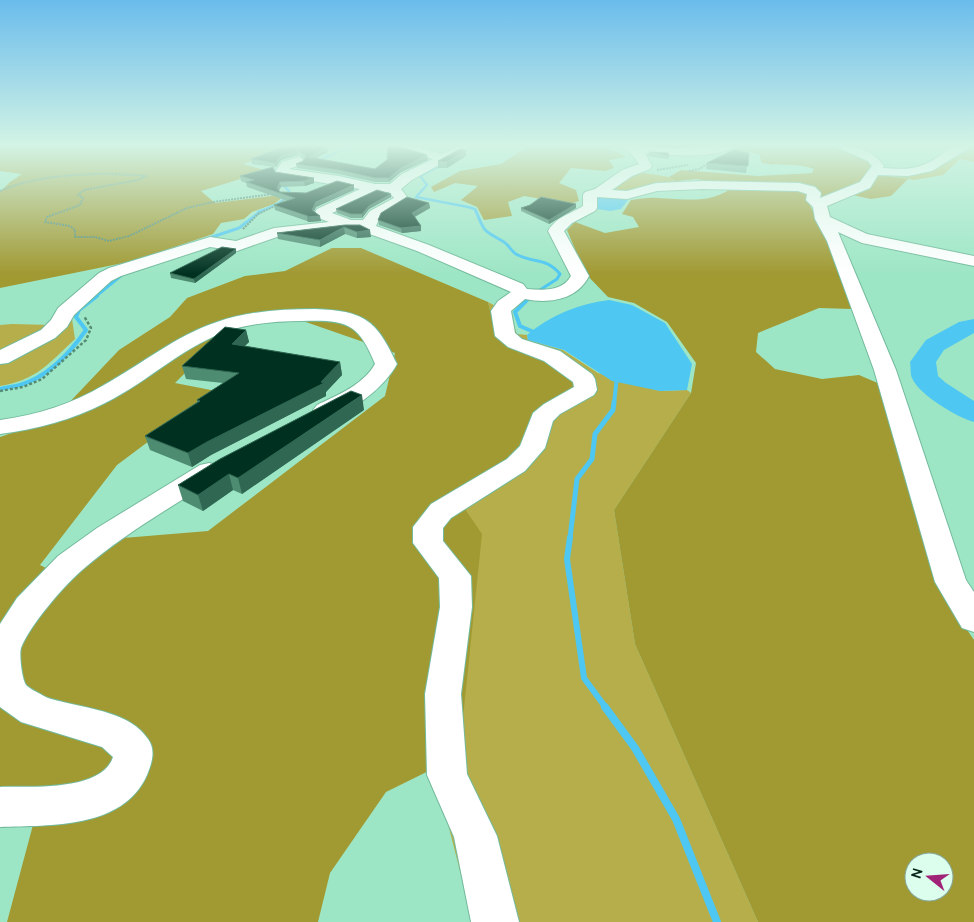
<svg xmlns="http://www.w3.org/2000/svg" width="974" height="922" font-family="Overpass,sans-serif">
<rect width="100%" height="100%" fill="#9de6c5"/>
<g fill="#b5ae4a">
<path d="M 974,146 L 974,162 L 960,159 L 943,175 L 914,180 L 886,175 L 930,170 L 955,151 Z"/>
<path d="M 645,173 L 669,177 L 676,181 L 625,193 L 606,191 L 631,174 Z"/>
<path d="M 488,302 L 509,313 L 517,334 L 527,335 L 528,340 L 563,350 L 598,373 L 660,391 L 687,390 L 691,393 L 614,510 L 635,644 L 758,922 L 473,922 L 434,769 L 456,496 L 550,361 L 497,339 Z"/>
<path d="M 72,319 L 75,339 C 49,363 37,380 0,386 L 0,361 L 35,345 Z"/>
<path d="M 12,324 L 51,325 L 0,354 L 0,325 Z"/>
</g>
<g fill="#a19932" fill-rule="evenodd">
<path d="M 0,145 L 294,145 L 243,164 L 264,170 L 260,173 L 201,191 L 215,203 L 279,195 L 283,197 L 274,204 L 252,212 L 244,219 L 221,223 L 213,234 L 133,261 L 0,288 L 0,192 L 10,182 L 22,174 L 0,171 Z"/>
<path d="M 535,145 C 564,145 601,140 626,157 L 609,160 L 614,168 L 605,171 L 571,168 L 559,183 L 576,190 L 579,201 L 570,204 L 524,196 L 508,202 L 512,216 L 484,220 L 477,207 L 461,200 L 478,186 L 455,183 L 434,192 L 431,187 L 460,171 L 501,164 L 528,146 Z"/>
<path d="M 760,145 C 797,145 840,138 871,163 L 869,173 L 908,179 L 891,196 L 871,199 L 838,192 L 807,200 L 826,235 L 853,309 L 819,308 L 758,333 L 756,352 L 775,369 L 822,379 L 859,375 L 880,384 L 936,584 L 974,640 L 974,922 L 758,922 L 635,644 L 614,510 L 691,393 L 696,363 L 667,322 L 634,303 L 608,297 L 585,273 L 567,230 L 575,222 L 605,233 L 639,227 L 633,217 L 622,214 L 631,200 C 640,199 649,197 658,198 C 688,199 711,205 736,185 L 697,179 L 676,181 L 669,177 L 681,170 L 758,176 L 812,173 L 814,169 C 797,162 780,167 762,163 L 759,154 L 735,150 L 736,148 ZM 914,862 L 944,862 L 944,892 L 914,892 Z"/>
<path d="M 332,248 L 361,248 L 488,302 L 497,339 L 550,361 L 581,379 L 527,446 L 456,496 L 482,534 L 459,756 L 386,792 L 330,873 L 318,922 L 7,922 L 41,795 L 0,803 L 0,437 L 12,433 L 65,407 L 119,350 L 170,317 L 187,298 L 245,276 L 285,271 ZM 280,313 L 395,353 L 385,396 L 208,531 L 123,538 L 64,577 L 40,565 L 117,465 L 216,391 L 175,383 L 239,319 Z"/>
</g>
<g fill="#4ec7f2">
<path d="M 599,195 L 623,197 L 628,200 L 621,209 L 610,211 L 597,209 L 595,199 Z"/>
<path d="M 609,300 L 632,305 L 665,323 L 692,364 L 687,390 L 660,391 L 612,381 L 564,350 L 528,340 L 527,335 C 550,315 579,304 609,300 Z"/>
</g>
<g fill="none" stroke-linecap="round" stroke-linejoin="round">
<g stroke="#4ec7f2" stroke-width="2.5">
<path d="M 318,161 L 341,150 L 361,145"/>
<path d="M 444,164 L 420,176 L 427,185 L 416,197 L 468,207 L 475,209 L 476,212"/>
<path d="M 258,212 C 270,207 284,204 289,191 L 280,182"/>
</g>
<g stroke="#4ec7f2" stroke-width="3">
<path d="M 476,211 C 485,234 484,230 504,242 C 509,245 512,253 518,255 C 536,264 545,257 560,274 L 557,279 L 529,297"/>
<path d="M 206,239 L 239,228 L 261,211"/>
<path d="M 95,297 L 123,274"/>
</g>
<g stroke="#4ec7f2" stroke-width="4">
<path d="M 531,296 L 515,312 L 520,326 L 536,333"/>
<path d="M 0,389 C 6,387 13,387 20,385 C 47,377 70,353 86,330 L 76,317 L 79,310 L 97,296"/>
<path d="M 614,404 L 617,376"/>
</g>
<path stroke="#4ec7f2" stroke-width="5" d="M 570,538 L 577,479 L 592,459 L 595,434 L 613,410 L 614,402"/>
<path stroke="#4ec7f2" stroke-width="6" d="M 570,537 L 567,559 L 584,678 L 606,708"/>
<path stroke="#4ec7f2" stroke-width="8" d="M 605,707 L 635,748 L 676,819 L 717,922"/>
<path fill="#4ec7f2" fill-rule="evenodd" d="M 974,319 L 974,333 L 944,350 L 936,362 L 938,376 L 946,383 L 974,401 L 974,422 C 958,418 918,394 912,378 C 910,374 911,367 910,362 L 926,340 L 959,322 Z"/>
<g stroke="#73ba9c" stroke-width="2">
<g id="minor">
<path d="M 397,145 L 411,145 L 442,154 L 460,145 L 475,145 L 412,180 L 401,189 L 408,198 L 406,201 L 380,217 L 376,226 L 429,245 L 523,284 L 527,289 C 543,290 562,292 571,276 L 548,231 C 557,216 569,215 583,206 L 583,195 L 585,192 L 595,189 L 622,170 L 639,164 L 629,151 L 618,147 L 616,145 L 676,148 L 735,145 C 720,160 665,155 645,153 L 652,166 L 650,169 L 632,176 L 612,190 L 627,191 L 656,183 L 702,181 L 799,183 L 815,187 L 821,193 L 820,198 L 860,182 L 872,166 L 868,161 L 837,147 L 835,145 C 854,145 873,150 884,166 L 883,168 C 896,169 911,170 923,165 C 946,156 945,143 974,145 L 932,171 L 908,176 L 878,175 L 870,188 L 827,206 L 830,217 L 867,234 L 974,256 L 974,266 L 862,243 L 838,232 L 896,370 L 966,580 L 974,592 L 974,632 L 962,628 L 935,582 L 874,370 L 827,241 L 815,219 L 813,207 L 806,200 L 807,194 L 798,191 L 702,189 L 657,191 L 627,199 L 597,197 L 597,208 L 595,211 L 572,223 L 564,231 L 589,276 C 577,300 549,304 525,299 L 511,311 L 515,333 L 522,339 L 560,351 L 592,374 L 595,379 L 597,390 L 594,395 L 560,414 L 553,421 L 545,448 L 525,471 L 451,518 L 443,528 L 443,541 L 471,576 L 472,607 L 461,694 L 467,774 L 497,836 L 519,922 L 471,922 L 454,837 L 427,775 L 425,694 L 440,607 L 439,578 L 413,543 L 413,527 L 431,504 L 507,459 L 520,446 L 533,413 L 544,404 L 574,387 L 573,382 L 544,361 L 508,347 L 495,336 L 491,311 L 498,301 L 511,292 L 417,251 L 364,232 L 362,229 L 346,229 L 277,237 L 237,251 L 210,247 L 121,276 L 111,281 L 74,315 L 67,327 L 55,338 L 8,363 L 0,364 L 0,350 L 41,330 L 51,320 L 58,308 L 99,273 L 109,268 L 210,237 L 236,241 L 274,228 L 329,222 L 316,217 L 314,214 L 317,209 L 360,189 L 276,175 L 275,172 L 282,162 L 299,157 L 305,161 L 303,164 L 289,169 L 339,176 L 375,184 L 390,184 L 402,174 L 433,159 L 406,152 ZM 377,192 L 389,192 L 394,198 L 370,211 L 363,220 L 351,220 L 332,213 Z"/>
<path d="M 315,309 C 364,311 376,319 397,364 C 385,387 344,422 317,415 L 313,410 L 317,405 C 338,395 363,385 375,364 C 358,322 346,320 302,321 C 280,321 255,323 234,329 C 186,343 150,381 105,403 C 72,420 37,429 0,434 L 0,420 C 37,415 72,404 104,385 C 142,364 175,336 217,322 C 248,311 282,309 315,309 Z"/>
<path d="M 209,463 L 218,465 L 222,471 L 218,477 C 172,507 123,534 81,571 C 63,587 30,625 21,648 C 19,655 22,679 26,685 C 30,689 37,692 42,695 C 48,699 56,700 63,702 C 91,709 131,713 148,739 C 156,750 152,763 147,775 C 123,829 51,825 0,827 L 0,787 C 29,786 102,792 113,757 L 102,747 L 21,722 L 0,707 L 0,624 L 17,598 L 58,556 L 97,528 L 200,465 Z"/>
</g>
</g>
<g stroke="#568c75" stroke-width="2" stroke-dasharray="2 1" stroke-linecap="butt">
<path d="M 657,170 L 688,165"/>
<path d="M 689,171 L 699,169 L 708,164"/>
<path d="M 0,191 C 40,173 102,172 146,176 L 138,180 L 84,190 L 78,195 L 83,198 L 80,205 L 47,217 L 45,222 L 70,226 L 75,230 L 75,237 L 95,237 L 109,241 L 129,236 L 187,208 L 213,202 L 272,194"/>
<path d="M 243,229 L 258,214 L 281,203 L 288,197"/>
</g>
<path stroke="#568c75" stroke-width="2.5" stroke-dasharray="3 2" stroke-linecap="butt" d="M 0,391 L 23,387 L 42,379 L 86,340 L 91,328 L 84,316"/>
<use href="#minor" fill="#fff" fill-rule="evenodd"/>
</g>
<g fill="#4e8c72">
<path d="M 288,145 L 328,152 L 316,158 L 375,169 L 387,160 L 387,158 L 428,160 L 401,172 L 389,182 L 375,182 L 339,174 L 297,168 L 296,164 L 303,161 L 304,159 L 298,155 L 281,160 L 276,167 L 252,164 L 251,159 Z"/>
<path d="M 466,150 L 466,156 L 447,168 L 438,168 L 438,161 Z"/>
<path d="M 649,152 L 669,156 L 669,159 L 648,156 Z"/>
<path d="M 749,153 L 746,173 L 706,169 L 707,163 Z"/>
<path d="M 275,172 L 314,183 L 305,186 L 281,187 L 279,190 L 280,192 L 306,193 L 354,190 L 316,207 L 314,211 L 321,221 L 308,222 L 307,221 L 275,210 L 274,205 L 288,201 L 247,187 L 246,183 L 241,181 L 240,176 Z"/>
<path d="M 391,194 L 391,197 L 369,209 L 362,218 L 351,218 L 337,213 L 336,209 Z"/>
<path d="M 429,203 L 430,208 L 415,217 L 421,226 L 421,231 L 402,233 L 379,225 L 378,220 Z"/>
<path d="M 576,204 L 576,208 L 549,224 L 521,211 L 521,208 L 530,205 Z"/>
<path d="M 345,225 L 371,237 L 357,238 L 345,234 L 320,247 L 278,239 L 277,233 Z"/>
<path d="M 236,253 L 195,283 L 171,278 L 170,273 Z"/>
<path d="M 246,330 L 249,342 L 245,346 L 340,362 L 342,375 L 326,392 L 326,396 L 211,455 L 192,467 L 150,450 L 145,436 L 197,402 L 197,400 L 223,383 L 186,379 L 182,366 Z"/>
<path d="M 364,410 L 242,494 L 233,490 L 203,511 L 183,501 L 178,485 Z"/>
</g>
<g fill="#2f6752">
<path d="M 327,147 L 328,152 L 310,161 L 309,157 Z"/>
<path d="M 466,150 L 466,156 L 447,168 L 447,162 Z"/>
<path d="M 298,151 L 298,155 L 281,160 L 276,167 L 275,163 L 281,156 Z"/>
<path d="M 427,155 L 428,160 L 401,172 L 389,182 L 389,178 L 401,168 Z"/>
<path d="M 314,178 L 314,183 L 305,186 L 304,181 Z"/>
<path d="M 280,182 L 281,187 L 277,193 L 277,188 Z"/>
<path d="M 354,185 L 354,190 L 316,207 L 312,215 L 312,210 L 316,202 Z"/>
<path d="M 391,194 L 391,197 L 369,209 L 362,218 L 362,214 L 369,206 Z"/>
<path d="M 429,203 L 430,208 L 412,218 L 412,213 Z"/>
<path d="M 576,204 L 576,208 L 549,224 L 549,220 Z"/>
<path d="M 320,216 L 321,221 L 308,222 L 307,217 Z"/>
<path d="M 421,226 L 421,231 L 402,233 L 401,228 Z"/>
<path d="M 344,227 L 345,234 L 320,247 L 320,240 Z"/>
<path d="M 370,230 L 371,237 L 357,238 L 357,232 Z"/>
<path d="M 236,249 L 236,253 L 195,283 L 194,279 Z"/>
<path d="M 246,330 L 249,342 L 234,356 L 232,344 Z"/>
<path d="M 340,362 L 342,375 L 326,392 L 326,396 L 211,455 L 192,467 L 188,453 L 207,442 L 321,382 Z"/>
<path d="M 362,395 L 364,410 L 242,494 L 238,478 Z"/>
<path d="M 229,474 L 233,490 L 203,511 L 198,495 Z"/>
</g>
<g fill="#003120" stroke="#2f6752">
<path d="M 288,145 L 314,145 L 327,147 L 309,157 L 375,169 L 389,158 L 387,158 L 388,146 L 401,147 L 427,155 L 401,168 L 389,178 L 375,178 L 339,170 L 296,164 L 303,161 L 306,156 L 298,151 L 281,156 L 275,163 L 251,159 Z"/>
<path d="M 460,149 L 466,150 L 447,162 L 438,161 Z"/>
<path d="M 735,149 L 749,153 L 748,166 L 707,163 Z"/>
<path d="M 649,152 L 668,153 L 669,156 Z"/>
<path d="M 273,167 L 275,172 L 314,178 L 304,181 L 280,182 L 277,188 L 280,192 L 306,193 L 337,181 L 354,185 L 316,202 L 312,210 L 320,216 L 307,217 L 308,216 L 274,205 L 295,198 L 246,182 L 254,180 L 240,176 Z"/>
<path d="M 377,190 L 391,194 L 369,206 L 362,214 L 351,214 L 336,209 Z"/>
<path d="M 407,197 L 429,203 L 412,213 L 421,226 L 401,228 L 378,220 L 381,213 Z"/>
<path d="M 541,197 L 576,204 L 549,220 L 521,208 L 530,205 Z"/>
<path d="M 345,225 L 360,225 L 370,230 L 357,232 L 344,227 L 320,240 L 277,233 Z"/>
<path d="M 222,247 L 236,249 L 194,279 L 170,273 Z"/>
<path d="M 225,327 L 246,330 L 232,344 L 340,362 L 321,382 L 324,383 L 207,442 L 188,453 L 145,436 L 200,401 L 197,400 L 239,373 L 182,366 Z"/>
<path d="M 351,391 L 362,395 L 238,478 L 229,474 L 198,495 L 178,485 L 220,459 Z"/>
</g>
<linearGradient id="sky" x2="0" y2="1"><stop stop-color="#6abcec"/><stop offset="0.53" stop-color="#d3f4e5"/><stop offset="1" stop-color="#d3f4e5" stop-opacity="0"/></linearGradient>
<rect width="974" height="274" fill="url(#sky)"/>
<g transform="translate(929 877) rotate(287)"><circle r="24" fill="#dbfeed" stroke="#86a799"/>
<path d="M0-4L9 19L0 12L-9 19Z" fill="#a12377"/>
<text y="-8" font-size="14" font-weight="bold" text-anchor="middle" fill="#06251a">N</text>
</g>
</svg>
